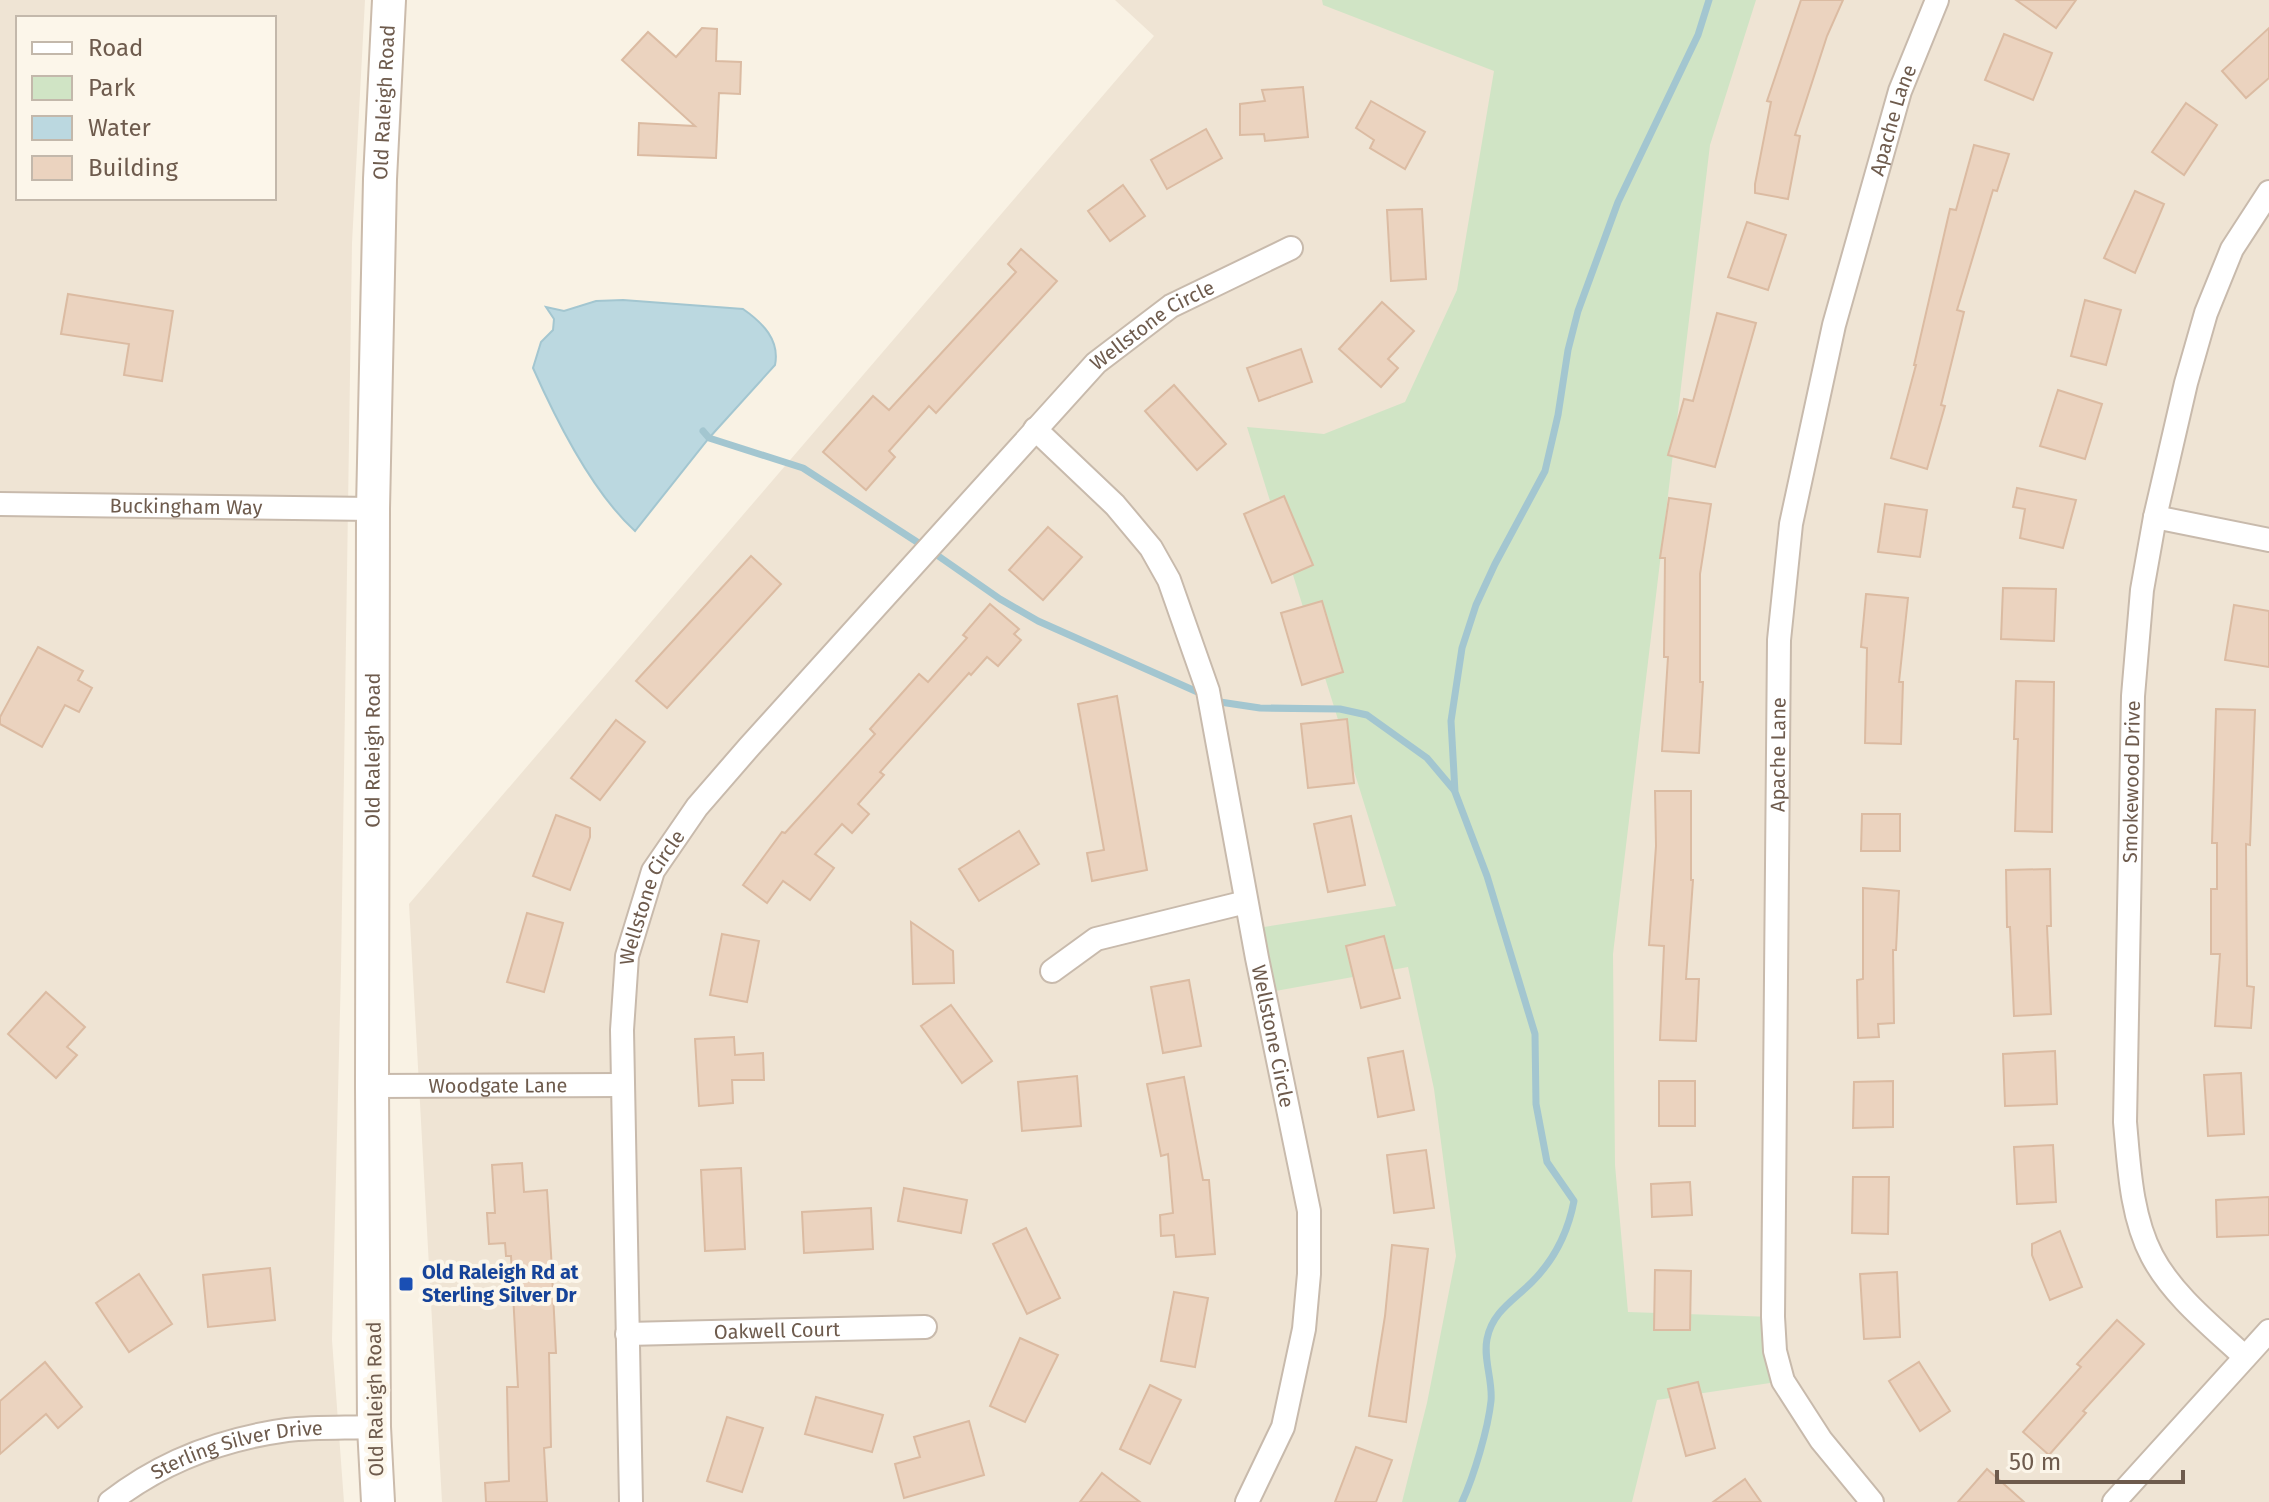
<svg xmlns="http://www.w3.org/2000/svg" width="2269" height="1502" font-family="'Fira Sans',sans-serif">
<rect width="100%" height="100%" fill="#f9f2e4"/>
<g fill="#efe4d4" fill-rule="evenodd">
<path d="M 0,0 L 365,0 L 352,243 L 341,970 L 332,1340 L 344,1502 L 0,1502 ZM 18,18 L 274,18 L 274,198 L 18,198 Z"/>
<path d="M 1115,0 L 2269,0 L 2269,1502 L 442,1502 L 409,904 L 1154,36 Z"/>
</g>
<path fill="#d0e4c5" d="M 1322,0 L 1756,0 L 1710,145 L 1613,954 L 1615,1165 L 1628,1312 L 1773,1317 L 1783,1381 L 1657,1400 L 1632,1502 L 1402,1502 L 1427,1403 L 1456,1256 L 1434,1089 L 1408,967 L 1264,993 L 1251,929 L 1396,906 L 1247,427 L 1324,434 L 1405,402 L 1457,290 L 1494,71 L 1323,5 Z"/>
<path fill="#bbd8e0" stroke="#a3c6d0" stroke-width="2" d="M 623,300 L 743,309 C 763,323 780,340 775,365 L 709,438 L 635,531 C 592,492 557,422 533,368 L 541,342 L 553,330 L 554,319 L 546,307 L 564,311 L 596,301 Z"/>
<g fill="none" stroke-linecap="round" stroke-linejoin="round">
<g stroke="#a3c6d0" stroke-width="7">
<path d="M 703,431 L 709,438 L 803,468 L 934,553 L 1000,599 L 1038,621 L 1220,702 L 1260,708 L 1340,709 L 1367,715 L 1427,758 L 1454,790"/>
<path d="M 1462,1502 C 1474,1476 1488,1429 1491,1401 C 1493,1381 1483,1359 1487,1339 C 1492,1312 1514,1300 1532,1282 C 1554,1260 1568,1232 1574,1201 L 1547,1162 L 1536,1104 L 1535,1034 L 1487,876 L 1455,792 L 1451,721 L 1462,648 L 1476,605 L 1495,564 L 1545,471 L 1558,415 L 1568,350 L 1578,311 L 1618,202 L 1698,35 L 1709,0"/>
</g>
</g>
<g fill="#ebd3bf" stroke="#dbbba2" stroke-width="2">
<path d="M 1801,0 L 1843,0 L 1827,36 L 1795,135 L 1800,136 L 1788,199 L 1755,193 L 1755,184 L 1771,102 L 1767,101 Z"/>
<path d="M 2016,0 L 2076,0 L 2056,28 Z"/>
<path d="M 702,28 L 717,29 L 716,61 L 741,62 L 740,94 L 719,93 L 716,158 L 638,155 L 639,123 L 695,126 L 622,60 L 648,32 L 676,57 Z"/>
<path d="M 2269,28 L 2269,78 L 2246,98 L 2222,71 Z"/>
<path d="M 2004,34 L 2052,53 L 2033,100 L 1985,80 Z"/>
<path d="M 1303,87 L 1308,137 L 1265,141 L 1264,134 L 1240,135 L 1240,104 L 1265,101 L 1262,90 Z"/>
<path d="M 1371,101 L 1425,132 L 1405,169 L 1370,148 L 1374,140 L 1356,128 Z"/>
<path d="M 2186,103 L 2217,125 L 2184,175 L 2152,152 Z"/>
<path d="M 1206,129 L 1222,158 L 1167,189 L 1151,160 Z"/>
<path d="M 1974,145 L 2009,154 L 1997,191 L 1993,190 L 1957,310 L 1964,312 L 1941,405 L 1945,406 L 1927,469 L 1891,458 L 1916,365 L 1914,365 L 1950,209 L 1956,210 Z"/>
<path d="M 1123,185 L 1145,216 L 1110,241 L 1088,211 Z"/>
<path d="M 2135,191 L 2164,204 L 2135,273 L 2104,258 Z"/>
<path d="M 1422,209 L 1426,279 L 1391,281 L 1387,210 Z"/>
<path d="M 1747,222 L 1786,235 L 1768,290 L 1728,277 Z"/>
<path d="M 1021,249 L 1057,281 L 936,413 L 929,406 L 889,451 L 895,457 L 866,490 L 823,452 L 873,396 L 889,410 L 1016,272 L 1008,264 Z"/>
<path d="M 68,294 L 173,311 L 162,381 L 124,375 L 129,344 L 61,334 Z"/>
<path d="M 2085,300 L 2121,310 L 2106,365 L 2071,356 Z"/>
<path d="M 1382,302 L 1414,331 L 1388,359 L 1398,368 L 1381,387 L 1339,349 Z"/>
<path d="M 1717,313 L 1756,323 L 1715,467 L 1668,455 L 1684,399 L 1693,401 Z"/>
<path d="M 1301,349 L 1312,382 L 1259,401 L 1247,368 Z"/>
<path d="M 1174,385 L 1226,444 L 1197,470 L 1145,411 Z"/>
<path d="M 2058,390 L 2102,404 L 2085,459 L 2040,446 Z"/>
<path d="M 2017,488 L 2076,500 L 2063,548 L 2020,538 L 2025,509 L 2013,507 Z"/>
<path d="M 1284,496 L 1313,565 L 1272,583 L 1244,514 Z"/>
<path d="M 1669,498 L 1711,504 L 1700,574 L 1700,682 L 1703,682 L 1699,753 L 1662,751 L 1668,657 L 1664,657 L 1665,558 L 1660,558 Z"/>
<path d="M 1885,504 L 1927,510 L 1920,557 L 1878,552 Z"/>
<path d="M 1048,527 L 1082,557 L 1043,600 L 1009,570 Z"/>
<path d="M 751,556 L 781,584 L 667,708 L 636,681 Z"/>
<path d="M 2003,588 L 2056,589 L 2054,641 L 2001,639 Z"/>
<path d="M 1866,594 L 1908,598 L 1899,682 L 1903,682 L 1901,744 L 1865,743 L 1867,648 L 1861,647 Z"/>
<path d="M 1322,601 L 1343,672 L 1302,685 L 1281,613 Z"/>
<path d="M 990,604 L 1019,629 L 1014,634 L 1021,640 L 998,666 L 987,657 L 971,675 L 969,673 L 880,772 L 884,775 L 858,804 L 869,814 L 852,833 L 842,824 L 815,854 L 834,868 L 810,900 L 783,881 L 767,903 L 743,885 L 782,832 L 785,833 L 875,734 L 870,729 L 919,674 L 928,682 L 967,638 L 963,635 Z"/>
<path d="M 2234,605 L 2269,611 L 2269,667 L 2225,660 Z"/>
<path d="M 38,647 L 83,671 L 78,680 L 92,688 L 79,712 L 65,705 L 42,747 L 0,724 L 0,717 Z"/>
<path d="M 2016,681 L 2054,682 L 2052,832 L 2015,831 L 2018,739 L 2014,739 Z"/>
<path d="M 1117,696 L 1147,870 L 1092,881 L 1087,853 L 1104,850 L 1078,704 Z"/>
<path d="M 2216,709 L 2255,710 L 2250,845 L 2246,844 L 2247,986 L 2254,987 L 2251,1028 L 2215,1026 L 2220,954 L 2211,954 L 2211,889 L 2217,889 L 2217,843 L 2212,843 Z"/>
<path d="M 1347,719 L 1354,783 L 1308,788 L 1301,724 Z"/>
<path d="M 616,720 L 645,742 L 600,800 L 571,778 Z"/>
<path d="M 1655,791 L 1691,791 L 1691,880 L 1693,880 L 1686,979 L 1699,979 L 1696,1041 L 1660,1040 L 1664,946 L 1649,945 L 1656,846 Z"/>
<path d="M 1862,814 L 1900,814 L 1900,851 L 1861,851 Z"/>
<path d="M 556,815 L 590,828 L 590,837 L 570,890 L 533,876 Z"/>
<path d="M 1351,816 L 1365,885 L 1328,892 L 1314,824 Z"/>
<path d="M 1019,831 L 1039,864 L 979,901 L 959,869 Z"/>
<path d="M 2050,869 L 2051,926 L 2047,926 L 2051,1014 L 2014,1016 L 2010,927 L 2007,927 L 2006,870 Z"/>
<path d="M 1863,888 L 1899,891 L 1896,950 L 1893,950 L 1894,1023 L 1878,1024 L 1879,1037 L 1858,1038 L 1857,980 L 1863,979 Z"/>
<path d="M 527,913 L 563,923 L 544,992 L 507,982 Z"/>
<path d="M 911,922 L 953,951 L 954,983 L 913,984 Z"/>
<path d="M 722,934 L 759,941 L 747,1002 L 710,995 Z"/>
<path d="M 1384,936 L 1400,998 L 1361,1008 L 1346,946 Z"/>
<path d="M 1189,980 L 1201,1046 L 1163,1053 L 1151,987 Z"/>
<path d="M 46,992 L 85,1027 L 67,1047 L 77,1055 L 56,1078 L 8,1034 Z"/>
<path d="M 951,1005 L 992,1061 L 962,1083 L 921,1026 Z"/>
<path d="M 734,1037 L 735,1055 L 763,1053 L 764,1080 L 732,1080 L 733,1103 L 699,1106 L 695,1039 Z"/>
<path d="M 1403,1051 L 1414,1110 L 1378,1117 L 1368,1058 Z"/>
<path d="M 2055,1051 L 2057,1104 L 2005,1106 L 2003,1054 Z"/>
<path d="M 2241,1073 L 2244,1134 L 2208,1136 L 2204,1075 Z"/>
<path d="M 1077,1076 L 1081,1126 L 1022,1131 L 1018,1082 Z"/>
<path d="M 1184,1077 L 1203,1180 L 1209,1180 L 1215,1254 L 1176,1257 L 1174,1235 L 1161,1236 L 1160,1215 L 1173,1213 L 1168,1154 L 1161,1156 L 1147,1084 Z"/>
<rect x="1659" y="1081" width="36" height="45"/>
<path d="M 1893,1081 L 1893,1127 L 1853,1128 L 1854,1082 Z"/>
<path d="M 2053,1145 L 2056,1202 L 2017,1204 L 2014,1147 Z"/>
<path d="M 1426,1150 L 1434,1208 L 1394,1213 L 1387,1155 Z"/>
<path d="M 522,1163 L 524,1192 L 547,1190 L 551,1253 L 556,1353 L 549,1353 L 551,1447 L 544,1448 L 547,1502 L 486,1502 L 485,1483 L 509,1481 L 507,1387 L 518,1387 L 511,1256 L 506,1256 L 505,1243 L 489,1244 L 487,1213 L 495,1213 L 492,1165 Z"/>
<path d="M 741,1168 L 745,1249 L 705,1251 L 701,1170 Z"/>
<path d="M 1853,1177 L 1889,1177 L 1888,1234 L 1852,1233 Z"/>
<path d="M 1690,1182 L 1692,1215 L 1652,1217 L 1651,1184 Z"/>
<path d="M 904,1188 L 967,1200 L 961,1233 L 898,1221 Z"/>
<path d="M 2269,1197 L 2269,1235 L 2217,1237 L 2216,1200 Z"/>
<path d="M 871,1208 L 873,1249 L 804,1253 L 802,1212 Z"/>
<path d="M 1026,1228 L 1060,1298 L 1027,1314 L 993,1244 Z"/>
<path d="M 2060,1231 L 2082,1287 L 2050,1300 L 2032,1255 L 2032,1244 Z"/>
<path d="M 1392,1245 L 1428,1249 L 1406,1422 L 1369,1416 L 1385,1316 Z"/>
<path d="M 270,1268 L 275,1320 L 208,1327 L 203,1275 Z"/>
<path d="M 1655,1270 L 1691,1271 L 1690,1330 L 1654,1330 Z"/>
<path d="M 1897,1272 L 1900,1337 L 1864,1339 L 1860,1274 Z"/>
<path d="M 139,1274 L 172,1324 L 129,1352 L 96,1303 Z"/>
<path d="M 1174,1292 L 1208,1298 L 1195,1367 L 1161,1361 Z"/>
<path d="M 2117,1320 L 2144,1344 L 2083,1411 L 2086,1413 L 2049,1455 L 2023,1432 L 2081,1367 L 2077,1364 Z"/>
<path d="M 1020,1338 L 1058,1355 L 1025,1422 L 990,1406 Z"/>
<path d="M 45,1362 L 82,1407 L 58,1428 L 46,1414 L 0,1454 L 0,1401 Z"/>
<path d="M 1919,1362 L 1950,1411 L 1920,1431 L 1889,1381 Z"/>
<path d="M 1698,1382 L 1715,1448 L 1686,1456 L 1668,1389 Z"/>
<path d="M 1150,1385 L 1181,1400 L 1150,1464 L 1120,1449 Z"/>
<path d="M 816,1397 L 883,1415 L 872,1452 L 805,1434 Z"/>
<path d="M 727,1417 L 763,1428 L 742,1492 L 707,1481 Z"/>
<path d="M 969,1421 L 984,1475 L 904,1498 L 895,1464 L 920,1457 L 914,1437 Z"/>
<path d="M 1356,1447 L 1392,1460 L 1376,1502 L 1335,1502 Z"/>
<path d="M 1987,1469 L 2024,1502 L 1958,1502 Z"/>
<path d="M 1102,1473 L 1116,1484 L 1140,1502 L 1080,1502 Z"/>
<path d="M 1745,1479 L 1761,1502 L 1713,1502 Z"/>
</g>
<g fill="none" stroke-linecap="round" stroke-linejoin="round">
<g stroke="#c8baac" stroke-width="26">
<g id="street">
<path id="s1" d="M 1035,429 L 1115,505 L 1151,548 L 1169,580 L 1208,691 L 1257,958 L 1309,1211 L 1309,1274 L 1304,1329 L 1283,1427 L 1247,1502"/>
<path id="s2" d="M 0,504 L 373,509"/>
<path d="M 2155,517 L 2269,540"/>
<path d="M 1052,971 L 1096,939 L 1246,902"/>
<path id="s3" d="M 372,1086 L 622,1085"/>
<path id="s4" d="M 627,1334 L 925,1327"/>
<path id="s5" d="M 2245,1357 C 2213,1327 2173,1296 2152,1256 C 2131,1216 2129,1166 2125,1122 L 2133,696 L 2142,590 L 2155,517 L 2186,383 L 2206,313 L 2232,249 L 2269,192"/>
<path id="s6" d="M 110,1502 C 161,1462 222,1439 287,1430 C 315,1427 345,1428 374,1427"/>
<path id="s7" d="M 631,1502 L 622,1030 L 627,956 L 653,871 L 697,807 L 749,747 L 1096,363 L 1171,306 L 1291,248"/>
<path id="s8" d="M 1872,1502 L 1821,1440 L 1783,1381 L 1775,1351 L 1773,1317 L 1779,640 L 1791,524 L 1834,325 L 1900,91 L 1937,0"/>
<path d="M 2114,1502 L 2269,1331"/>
</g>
</g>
<g stroke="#cbbbab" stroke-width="36">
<g id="secondary">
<path id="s9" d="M 378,1502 L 374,1427 L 372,1086 L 373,509 L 380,179 L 389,0"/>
</g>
</g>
<use href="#street" stroke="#fff" stroke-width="22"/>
<use href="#secondary" stroke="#fff" stroke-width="32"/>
</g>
<rect fill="#1a4fb4" stroke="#fcf6ea" stroke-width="3" x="398" y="1276" width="16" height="16" rx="4"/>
<g text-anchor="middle" stroke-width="8" stroke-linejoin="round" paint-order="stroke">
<g font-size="20" fill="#6e5b4d" stroke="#fcf6ea">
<text dy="7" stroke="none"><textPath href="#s9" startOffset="1400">Old Raleigh Road</textPath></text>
<text dy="7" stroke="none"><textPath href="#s8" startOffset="1426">Apache Lane</textPath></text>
<text dy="7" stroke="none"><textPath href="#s7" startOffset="1378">Wellstone Circle</textPath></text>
<text dy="7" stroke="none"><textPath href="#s2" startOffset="186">Buckingham Way</textPath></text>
<text dy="7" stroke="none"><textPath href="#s9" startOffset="752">Old Raleigh Road</textPath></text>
<text dy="7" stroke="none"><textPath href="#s8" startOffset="778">Apache Lane</textPath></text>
<text dy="7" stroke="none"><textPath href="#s5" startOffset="616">Smokewood Drive</textPath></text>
<text dy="7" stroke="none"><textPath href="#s7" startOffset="610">Wellstone Circle</textPath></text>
<text dy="7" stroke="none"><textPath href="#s1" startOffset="672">Wellstone Circle</textPath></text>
<text dy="7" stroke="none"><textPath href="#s3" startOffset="126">Woodgate Lane</textPath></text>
<text dy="7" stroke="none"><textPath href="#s4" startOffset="150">Oakwell Court</textPath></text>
<text transform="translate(375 1399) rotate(-91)" y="7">Old Raleigh Road</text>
<text dy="7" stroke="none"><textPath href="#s6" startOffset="140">Sterling Silver Drive</textPath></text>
</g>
<g font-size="20" font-weight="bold" fill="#164399" stroke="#fcf6ea" text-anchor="start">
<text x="422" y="1279">Old Raleigh Rd at<tspan x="422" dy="23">Sterling Silver Dr</tspan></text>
</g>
</g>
<rect x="16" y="16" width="260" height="184" fill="#fcf6ea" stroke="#c3b8ab" stroke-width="2"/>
<rect x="32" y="42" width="40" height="12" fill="#ffffff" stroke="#c3b8ab" stroke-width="2"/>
<text x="88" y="56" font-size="24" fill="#6e5b4d">Road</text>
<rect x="32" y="76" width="40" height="24" fill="#d0e4c5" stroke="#c3b8ab" stroke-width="2"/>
<text x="88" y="96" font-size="24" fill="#6e5b4d">Park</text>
<rect x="32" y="116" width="40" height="24" fill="#bbd8e0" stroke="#c3b8ab" stroke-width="2"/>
<text x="88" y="136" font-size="24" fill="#6e5b4d">Water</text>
<rect x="32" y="156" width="40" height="24" fill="#ebd3bf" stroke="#c3b8ab" stroke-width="2"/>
<text x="88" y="176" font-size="24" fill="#6e5b4d">Building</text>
<path d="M1997 1470v12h186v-12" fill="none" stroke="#6e5b4d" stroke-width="4"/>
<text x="2009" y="1470" font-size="24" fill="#6e5b4d" stroke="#fcf6ea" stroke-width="6" paint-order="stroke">50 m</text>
</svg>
